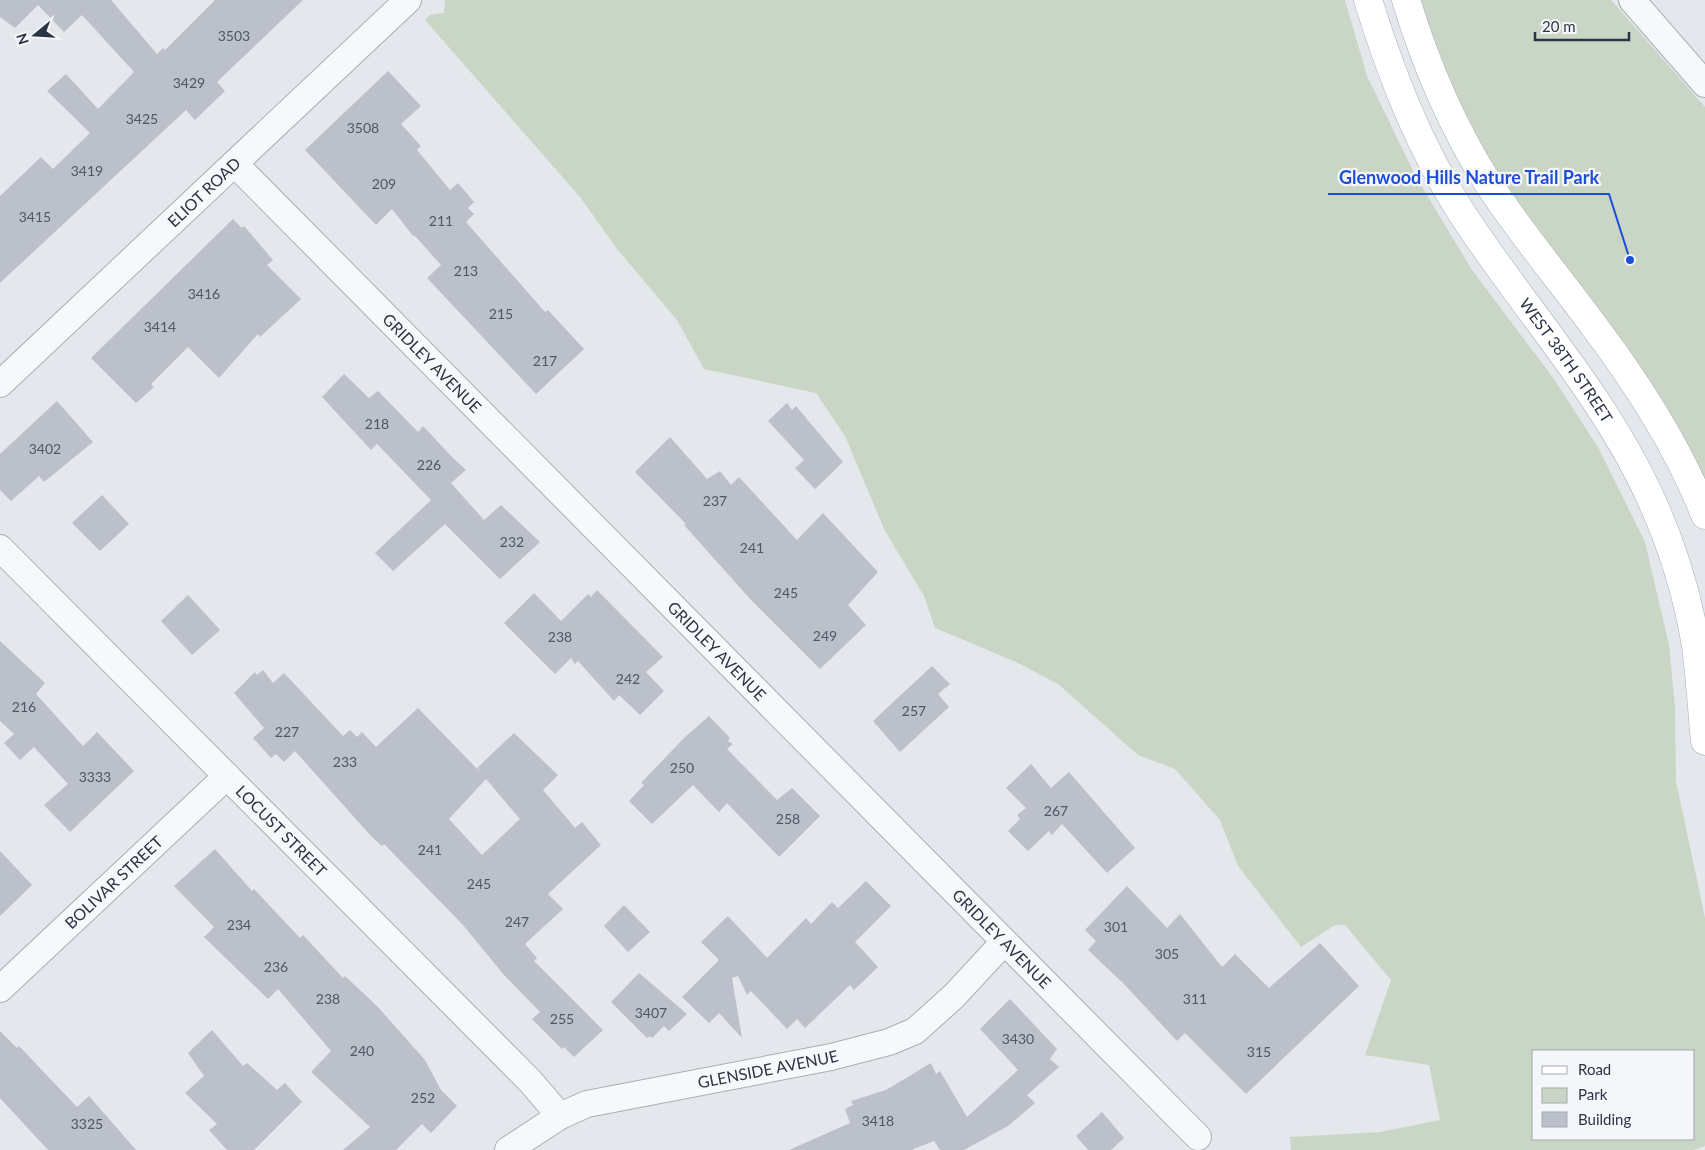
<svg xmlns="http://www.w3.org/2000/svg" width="1705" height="1150" font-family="Lato,sans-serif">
<rect width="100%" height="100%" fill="#e4e7ec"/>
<g fill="#c9d6c5" fill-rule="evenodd">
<path d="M 445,0 L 1345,0 L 1367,76 L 1416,177 L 1472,270 L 1554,379 L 1599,449 L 1645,542 L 1669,645 L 1675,707 L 1676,781 L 1705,918 L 1705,1146 L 1693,1150 L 1291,1150 L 1290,1137 L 1380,1132 L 1440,1120 L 1429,1065 L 1365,1055 L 1391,980 L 1345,925 L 1335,925 L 1301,947 L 1238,866 L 1220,820 L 1175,769 L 1138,755 L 1058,684 L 1016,662 L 935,628 L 924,596 L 884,529 L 845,436 L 816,393 L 704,369 L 677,320 L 617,249 L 580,197 L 425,20 L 430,15 L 444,13 ZM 1534,1051 L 1694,1051 L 1694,1139 L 1534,1139 Z"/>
<path d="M 1420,0 L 1611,0 L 1705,107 L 1705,481 L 1480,148 L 1441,66 Z"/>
</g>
<g fill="#bbc0ca" fill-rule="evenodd">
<path d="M 0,0 L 111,0 L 157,54 L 163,48 L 165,50 L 215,0 L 303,0 L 217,82 L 225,91 L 195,120 L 186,110 L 0,283 L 0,196 L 41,157 L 53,169 L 90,133 L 47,91 L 66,74 L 98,109 L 134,72 L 82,15 L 64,32 L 38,5 L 15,28 L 0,17 Z"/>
<path d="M 388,71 L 421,106 L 401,124 L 421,146 L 417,150 L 450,190 L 458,183 L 474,202 L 468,208 L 474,214 L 466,222 L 545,312 L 548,310 L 584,349 L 536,394 L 427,278 L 441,265 L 415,236 L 413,236 L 392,209 L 376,225 L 305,150 Z"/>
<path d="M 233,219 L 242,228 L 244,226 L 273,260 L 267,265 L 301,299 L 260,337 L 258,334 L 219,378 L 188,347 L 151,384 L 154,387 L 136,403 L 91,358 Z"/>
<path d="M 344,374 L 369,398 L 378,391 L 418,432 L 423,426 L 453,458 L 466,470 L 451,483 L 484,520 L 501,505 L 540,542 L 500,579 L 445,524 L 393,571 L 375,553 L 431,500 L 377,444 L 371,450 L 322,397 Z"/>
<path d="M 57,401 L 93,442 L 44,482 L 39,476 L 11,501 L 0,490 L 0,454 Z"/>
<path d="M 787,403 L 792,410 L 796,406 L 843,462 L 815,489 L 795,468 L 804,460 L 768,421 Z"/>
<path d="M 670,437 L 707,479 L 720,471 L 731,485 L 739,477 L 797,540 L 823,513 L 878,572 L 848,605 L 866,625 L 820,669 L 751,600 L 684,525 L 686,524 L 635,472 Z"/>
<path d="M 102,495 L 129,524 L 100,551 L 72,523 Z"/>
<path d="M 597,590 L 663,657 L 646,672 L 664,691 L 640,715 L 619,695 L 614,701 L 578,661 L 575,664 L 571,658 L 555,674 L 504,623 L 534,593 L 561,621 L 588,594 L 591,597 Z"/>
<path d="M 188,595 L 220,630 L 192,655 L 161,621 Z"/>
<path d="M 0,641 L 45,683 L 36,694 L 83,746 L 97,732 L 134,771 L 70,832 L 44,805 L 68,784 L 34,747 L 20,760 L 4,743 L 14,734 L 0,721 Z"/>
<path d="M 932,666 L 950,684 L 938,694 L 949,707 L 900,752 L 873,721 Z"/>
<path d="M 263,670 L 273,683 L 284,673 L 343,736 L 350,730 L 357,737 L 362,732 L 376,747 L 418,708 L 484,776 L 477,768 L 514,733 L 558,775 L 543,790 L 575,828 L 582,822 L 601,845 L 548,894 L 563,909 L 525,944 L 537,958 L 534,961 L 603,1030 L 574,1057 L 564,1047 L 562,1049 L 532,1019 L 540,1012 L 504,975 L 463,925 L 384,844 L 382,846 L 371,836 L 295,751 L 284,762 L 276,754 L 271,758 L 253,738 L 264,728 L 234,693 L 255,672 L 257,675 ZM 486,779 L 520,819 L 482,855 L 449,819 Z"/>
<path d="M 709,716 L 730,738 L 728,741 L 733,744 L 727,749 L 777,800 L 792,788 L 820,816 L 779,857 L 727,803 L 719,812 L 693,785 L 652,824 L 629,801 L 644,785 L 641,783 L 684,738 Z"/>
<path d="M 1031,764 L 1051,788 L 1069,772 L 1135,848 L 1107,873 L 1062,824 L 1052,835 L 1049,831 L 1028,851 L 1008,831 L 1020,819 L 1017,815 L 1026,808 L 1006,788 Z"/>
<path d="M 215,849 L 252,891 L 254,889 L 300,938 L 303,935 L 343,978 L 345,976 L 377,1006 L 425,1060 L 441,1090 L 457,1106 L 431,1133 L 422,1124 L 396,1150 L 343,1150 L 370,1127 L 311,1072 L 331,1051 L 278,989 L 268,999 L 204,937 L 214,927 L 174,886 Z"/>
<path d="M 0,851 L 32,885 L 0,916 Z"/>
<path d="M 866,881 L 891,906 L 855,942 L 878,967 L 854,990 L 850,985 L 805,1028 L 797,1019 L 787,1029 L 751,991 L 747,995 L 738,976 L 732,978 L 742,1038 L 719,1013 L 709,1023 L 682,997 L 719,960 L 701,942 L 728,916 L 767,958 L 806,918 L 811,924 L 832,902 L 838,908 Z"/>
<path d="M 1127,886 L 1167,928 L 1180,914 L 1222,967 L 1235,954 L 1269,988 L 1320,943 L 1359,986 L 1246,1094 L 1185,1033 L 1177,1041 L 1124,984 L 1088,950 L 1096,941 L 1085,930 Z"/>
<path d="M 624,905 L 650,932 L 628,952 L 604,926 Z"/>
<path d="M 639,973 L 687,1014 L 669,1031 L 664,1026 L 652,1038 L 650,1036 L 647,1038 L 611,1002 Z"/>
<path d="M 1010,999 L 1057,1049 L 1050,1059 L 1059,1067 L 1027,1095 L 1035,1103 L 1008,1126 L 964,1150 L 940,1150 L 934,1141 L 911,1150 L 789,1150 L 850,1123 L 845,1109 L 853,1105 L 851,1101 L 886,1090 L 931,1063 L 936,1074 L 940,1071 L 967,1117 L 1018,1070 L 980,1029 Z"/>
<path d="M 212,1030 L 243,1066 L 247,1063 L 277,1090 L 285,1083 L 302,1102 L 254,1150 L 227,1150 L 209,1130 L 217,1124 L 185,1093 L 204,1076 L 188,1053 Z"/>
<path d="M 0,1031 L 17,1048 L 19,1046 L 77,1107 L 89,1096 L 136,1150 L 48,1150 L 0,1098 Z"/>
<path d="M 1102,1112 L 1124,1138 L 1111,1150 L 1088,1150 L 1076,1136 Z"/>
</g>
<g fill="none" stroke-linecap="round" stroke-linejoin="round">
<g stroke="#a9aeb7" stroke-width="28">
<g id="street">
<path d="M 1632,0 L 1705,84"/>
<path id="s1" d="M 235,164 L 1198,1137"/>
<path id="s2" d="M 0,384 L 408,0"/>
<path id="s3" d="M 0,548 L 530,1081 L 560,1116"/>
<path id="s4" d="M 0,989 L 227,776"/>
<path id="s5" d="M 508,1150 L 560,1116 L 587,1104 L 831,1057 L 889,1042 L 915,1031 L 954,996 L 1004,942"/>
</g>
</g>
<g stroke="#a9aeb7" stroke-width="29">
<g id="secondary">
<path id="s6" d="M 1368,0 C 1391,74 1419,146 1461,212 C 1524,309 1603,393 1651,499 C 1672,545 1688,597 1696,646 C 1700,678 1702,710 1705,741"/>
<path d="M 1406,0 C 1425,62 1451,124 1486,180 C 1519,231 1558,277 1594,326 C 1637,383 1679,448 1705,515"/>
</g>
</g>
<use href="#street" stroke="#f7f8fa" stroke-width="26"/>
<use href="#secondary" stroke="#fff" stroke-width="28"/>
</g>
<g text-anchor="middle" stroke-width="4.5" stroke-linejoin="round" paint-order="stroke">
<g font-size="14" fill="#4f5766">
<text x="234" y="41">3503</text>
<text x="189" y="88">3429</text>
<text x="142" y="124">3425</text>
<text x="363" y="133">3508</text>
<text x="87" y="176">3419</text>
<text x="384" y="189">209</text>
<text x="35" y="222">3415</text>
<text x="441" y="226">211</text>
<text x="466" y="276">213</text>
<text x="204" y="299">3416</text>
<text x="501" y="319">215</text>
<text x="160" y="332">3414</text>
<text x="545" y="366">217</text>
<text x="377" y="429">218</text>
<text x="45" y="454">3402</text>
<text x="429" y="470">226</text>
<text x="715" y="506">237</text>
<text x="512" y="547">232</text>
<text x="752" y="553">241</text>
<text x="786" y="598">245</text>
<text x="825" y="641">249</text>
<text x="560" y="642">238</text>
<text x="628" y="684">242</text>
<text x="24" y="712">216</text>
<text x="914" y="716">257</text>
<text x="287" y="737">227</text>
<text x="345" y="767">233</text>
<text x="682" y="773">250</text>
<text x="95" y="782">3333</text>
<text x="1056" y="816">267</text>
<text x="788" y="824">258</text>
<text x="430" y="855">241</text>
<text x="479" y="889">245</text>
<text x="517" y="927">247</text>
<text x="239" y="930">234</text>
<text x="1116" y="932">301</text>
<text x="1167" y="959">305</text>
<text x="276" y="972">236</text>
<text x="328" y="1004">238</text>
<text x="1195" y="1004">311</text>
<text x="651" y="1018">3407</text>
<text x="562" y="1024">255</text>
<text x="1018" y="1044">3430</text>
<text x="362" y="1056">240</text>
<text x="1259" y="1057">315</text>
<text x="423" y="1103">252</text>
<text x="878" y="1126">3418</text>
<text x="87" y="1129">3325</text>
</g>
<g font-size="16" fill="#2b3445" stroke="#f4f6f9">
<text dy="6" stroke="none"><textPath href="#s2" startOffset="280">ELIOT ROAD</textPath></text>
<text dy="6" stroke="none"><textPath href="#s6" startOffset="414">WEST 38TH STREET</textPath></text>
<text dy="6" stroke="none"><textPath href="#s1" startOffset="280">GRIDLEY AVENUE</textPath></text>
<text dy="6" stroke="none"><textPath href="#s1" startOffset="685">GRIDLEY AVENUE</textPath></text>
<text dy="6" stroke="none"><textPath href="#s3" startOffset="399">LOCUST STREET</textPath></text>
<text dy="6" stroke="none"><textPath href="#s4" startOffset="156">BOLIVAR STREET</textPath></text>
<text dy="6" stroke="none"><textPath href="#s1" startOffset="1090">GRIDLEY AVENUE</textPath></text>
<text dy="6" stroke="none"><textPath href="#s5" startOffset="276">GLENSIDE AVENUE</textPath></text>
</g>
</g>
<path fill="none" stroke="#1d4ed8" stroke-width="2" d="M1630 260L1609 194H1328"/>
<circle fill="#1d4ed8" stroke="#f4f6f9" stroke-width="2" cx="1630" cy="260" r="5"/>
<g font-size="18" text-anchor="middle" font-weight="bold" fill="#1d4ed8" stroke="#f4f6f9" stroke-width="4.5" stroke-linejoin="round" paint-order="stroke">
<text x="1469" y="184">Glenwood Hills Nature Trail Park</text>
</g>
<rect x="1532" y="1050" width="162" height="90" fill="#f4f6f9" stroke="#a4a8b1"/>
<rect x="1542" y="1066" width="25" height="8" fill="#ffffff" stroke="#a4a8b1"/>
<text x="1578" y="1075" font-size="15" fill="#2b3445">Road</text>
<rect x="1542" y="1088" width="25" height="15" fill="#c9d6c5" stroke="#a4a8b1"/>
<text x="1578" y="1100" font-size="15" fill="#2b3445">Park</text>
<rect x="1542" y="1112" width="25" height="15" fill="#bbc0ca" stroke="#a4a8b1"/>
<text x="1578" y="1125" font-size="15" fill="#2b3445">Building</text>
<g transform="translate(35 35) rotate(252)" stroke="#f4f6f9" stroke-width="4" paint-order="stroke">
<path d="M0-4L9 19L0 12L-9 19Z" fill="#2b3445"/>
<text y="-8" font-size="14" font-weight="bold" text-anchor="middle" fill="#2b3445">N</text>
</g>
<path d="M1535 32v8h94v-8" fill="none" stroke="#2b3445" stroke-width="2.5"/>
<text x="1542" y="32" font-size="15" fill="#2b3445" stroke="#f4f6f9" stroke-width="4" paint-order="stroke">20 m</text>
</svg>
